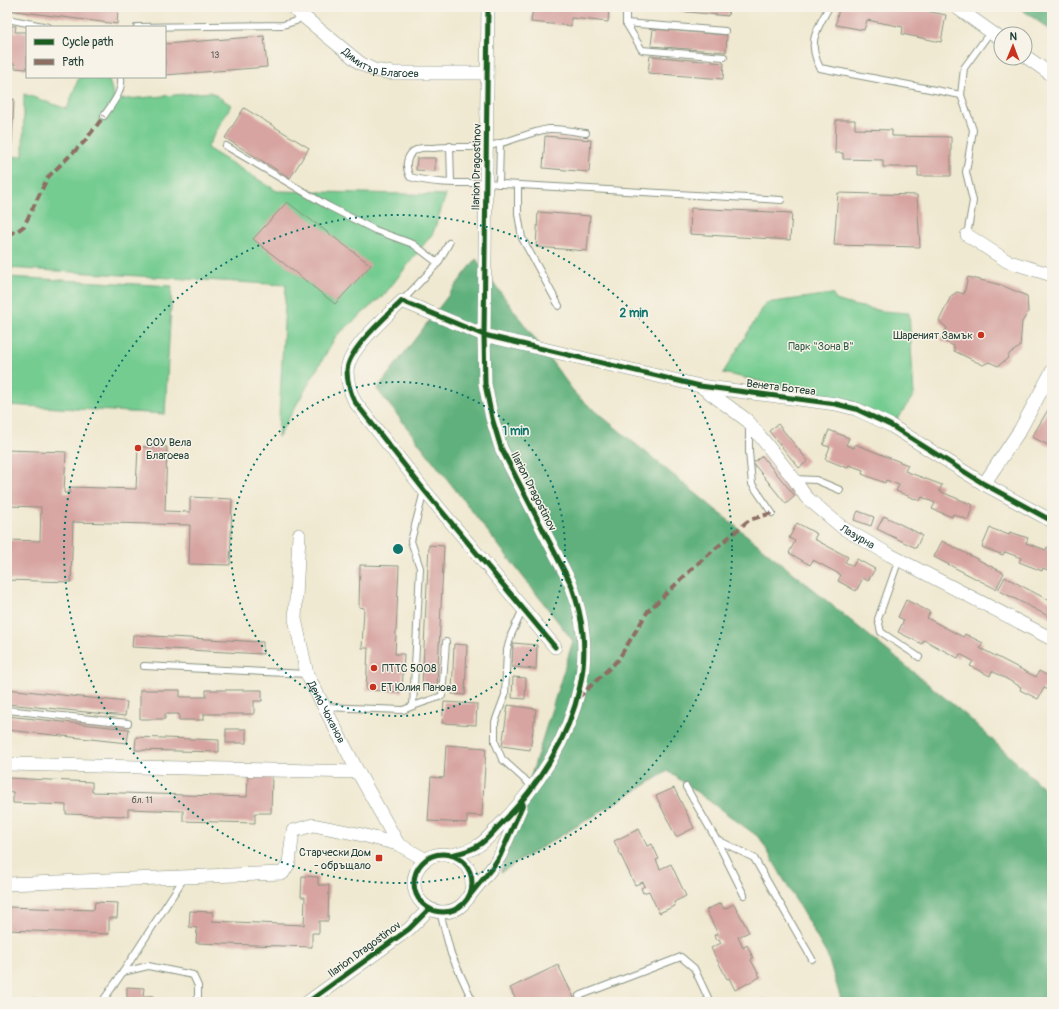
<svg xmlns="http://www.w3.org/2000/svg" width="1059" height="1009" font-family="Pangolin,sans-serif">
<rect width="100%" height="100%" fill="#f7f3e8"/>
<filter id="ink" filterUnits="userSpaceOnUse"><feTurbulence type="fractalNoise" baseFrequency=".025" numOctaves="2"/><feDisplacementMap in="SourceGraphic" scale="8" xChannelSelector="R" yChannelSelector="G"/><feConvolveMatrix kernelMatrix="1 2 1 2 8 2 1 2 1" color-interpolation-filters="sRGB"/></filter>
<filter id="wash" filterUnits="userSpaceOnUse"><feTurbulence type="fractalNoise" baseFrequency=".012" numOctaves="4" result="noise"/><feDisplacementMap in="SourceGraphic" scale="16" xChannelSelector="R" yChannelSelector="G"/><feGaussianBlur stdDeviation="0.9" result="paint"/><feColorMatrix in="noise" values="0 0 0 0 0 0 0 0 0 0 0 0 0 0 0 0 0 1.4 0 .05"/><feComposite in="paint" operator="in"/></filter>
<g filter="url(#wash)">
<rect width="100%" height="100%" fill="#f0e9d1"/>
<g fill="#74cc91" stroke="#4a8462">
<path d="M 79,77 L 108,77 L 115,100 L 211,92 L 231,105 L 207,148 L 277,191 L 446,195 L 433,233 L 384,295 L 336,336 L 278,437 L 286,285 L 7,268 L 7,157 L 23,156 L 24,94 L 67,109 Z"/>
<path d="M 7,277 L 172,286 L 165,414 L 7,405 Z"/>
<path d="M 832,294 L 836,300 L 852,305 L 882,311 L 909,313 L 914,395 L 894,423 L 853,402 L 723,373 L 766,303 Z"/>
</g>
<g fill="#5fb07b" stroke="#3f7658">
<path d="M 1018,7 L 1052,7 L 1052,31 Z"/>
<path d="M 476,259 L 577,396 L 967,716 L 1052,796 L 1052,1002 L 842,1002 L 827,955 L 760,838 L 668,771 L 501,872 L 573,641 L 377,389 Z"/>
</g>
<g id="blocks">
<g fill="#d7a4a1">
<path d="M 7,7 L 95,7 L 118,10 L 117,24 L 7,10 Z"/>
<path d="M 533,7 L 609,7 L 608,22 L 571,18 L 571,26 L 531,22 Z"/>
<path d="M 649,7 L 729,7 L 728,16 L 649,8 Z"/>
<path d="M 839,7 L 926,7 L 926,11 L 946,15 L 941,42 L 902,34 L 903,27 L 867,20 L 864,30 L 836,25 Z"/>
<path d="M 7,26 L 16,26 L 15,32 L 27,32 L 27,69 L 15,68 L 15,64 L 7,64 Z"/>
<path d="M 653,29 L 727,35 L 726,52 L 651,46 Z"/>
<path d="M 264,36 L 267,67 L 165,75 L 165,44 Z"/>
<path d="M 650,56 L 724,63 L 723,79 L 648,73 Z"/>
<path d="M 7,99 L 14,99 L 12,144 L 7,143 Z"/>
<path d="M 244,108 L 309,148 L 290,178 L 225,138 Z"/>
<path d="M 836,120 L 855,120 L 855,129 L 892,130 L 892,136 L 951,137 L 951,176 L 918,176 L 918,167 L 883,167 L 883,160 L 843,159 L 843,153 L 835,153 Z"/>
<path d="M 545,136 L 591,140 L 589,172 L 543,168 Z"/>
<path d="M 417,158 L 435,158 L 435,171 L 416,170 Z"/>
<path d="M 838,193 L 917,195 L 920,247 L 834,245 Z"/>
<path d="M 287,202 L 371,265 L 335,304 L 253,239 Z"/>
<path d="M 691,208 L 792,213 L 790,240 L 690,234 Z"/>
<path d="M 538,212 L 590,216 L 587,251 L 536,247 Z"/>
<path d="M 968,277 L 1001,285 L 1027,296 L 1028,312 L 1022,322 L 1020,347 L 1010,353 L 1007,359 L 998,366 L 989,362 L 983,365 L 954,351 L 954,346 L 941,340 L 947,328 L 939,321 L 951,296 L 957,292 L 964,294 Z"/>
<path d="M 1052,403 L 1052,447 L 1032,437 Z"/>
<path d="M 778,424 L 808,461 L 799,468 L 769,431 Z"/>
<path d="M 829,430 L 849,438 L 846,445 L 854,448 L 855,444 L 908,465 L 905,471 L 942,485 L 939,491 L 973,505 L 968,520 L 953,514 L 952,517 L 932,509 L 935,503 L 922,497 L 920,501 L 896,491 L 899,485 L 886,480 L 885,483 L 862,474 L 863,470 L 849,465 L 847,468 L 825,459 L 830,447 L 823,445 Z"/>
<path d="M 138,447 L 167,447 L 165,511 L 190,512 L 190,497 L 232,499 L 230,565 L 189,564 L 190,525 L 73,522 L 71,582 L 7,580 L 7,540 L 40,541 L 41,507 L 7,506 L 7,450 L 66,452 L 64,493 L 70,493 L 70,487 L 136,489 Z"/>
<path d="M 762,456 L 795,496 L 786,504 L 753,463 Z"/>
<path d="M 858,511 L 874,517 L 871,526 L 854,520 Z"/>
<path d="M 884,516 L 922,535 L 916,548 L 877,529 Z"/>
<path d="M 797,523 L 817,534 L 814,539 L 848,557 L 845,562 L 853,566 L 857,559 L 875,569 L 868,581 L 863,578 L 856,591 L 838,581 L 841,575 L 813,560 L 810,565 L 789,553 L 795,541 L 789,538 Z"/>
<path d="M 990,528 L 1009,535 L 1010,532 L 1028,538 L 1026,543 L 1046,550 L 1047,547 L 1052,549 L 1052,572 L 1043,568 L 1042,571 L 1019,562 L 1021,558 L 1005,552 L 1003,555 L 982,547 Z"/>
<path d="M 942,541 L 1004,573 L 996,589 L 934,557 Z"/>
<path d="M 429,545 L 444,546 L 437,688 L 422,687 Z"/>
<path d="M 360,565 L 399,566 L 395,654 L 404,654 L 402,692 L 366,690 L 368,648 L 362,648 L 364,608 L 359,607 Z"/>
<path d="M 1005,577 L 1052,602 L 1052,618 L 998,590 Z"/>
<path d="M 906,600 L 930,612 L 927,618 L 963,637 L 965,634 L 983,643 L 980,648 L 1036,677 L 1039,671 L 1052,678 L 1051,691 L 1044,688 L 1038,699 L 1020,690 L 1021,687 L 992,671 L 990,676 L 970,666 L 973,661 L 960,654 L 958,658 L 924,640 L 922,644 L 898,632 L 904,620 L 898,617 Z"/>
<path d="M 133,635 L 263,642 L 263,654 L 132,647 Z"/>
<path d="M 513,643 L 537,645 L 536,669 L 512,667 Z"/>
<path d="M 454,644 L 467,645 L 465,695 L 452,694 Z"/>
<path d="M 513,677 L 526,678 L 525,699 L 512,698 Z"/>
<path d="M 7,689 L 127,702 L 125,716 L 7,704 Z"/>
<path d="M 140,690 L 180,690 L 180,697 L 206,697 L 206,690 L 262,690 L 262,701 L 254,701 L 254,714 L 204,714 L 204,720 L 179,720 L 179,714 L 165,714 L 165,719 L 140,719 Z"/>
<path d="M 444,702 L 477,704 L 476,725 L 442,723 Z"/>
<path d="M 508,705 L 536,709 L 530,750 L 502,746 Z"/>
<path d="M 7,716 L 129,729 L 127,743 L 7,730 Z"/>
<rect x="226" y="729" width="20" height="14"/>
<path d="M 136,737 L 219,740 L 219,752 L 135,750 Z"/>
<path d="M 446,745 L 486,748 L 482,816 L 467,815 L 467,823 L 428,821 L 431,777 L 444,778 Z"/>
<path d="M 248,775 L 272,776 L 271,813 L 255,813 L 255,823 L 183,821 L 183,811 L 128,809 L 128,816 L 66,814 L 66,805 L 13,803 L 13,792 L 7,791 L 7,778 L 92,782 L 92,792 L 247,797 Z"/>
<path d="M 674,788 L 694,828 L 676,837 L 656,796 Z"/>
<path d="M 639,829 L 647,846 L 652,844 L 659,859 L 656,860 L 660,869 L 671,864 L 686,896 L 674,902 L 675,906 L 659,913 L 649,891 L 643,893 L 641,888 L 645,886 L 643,882 L 635,885 L 614,841 Z"/>
<path d="M 302,876 L 318,877 L 318,885 L 329,885 L 328,921 L 319,921 L 319,933 L 312,933 L 312,947 L 196,943 L 197,928 L 189,927 L 190,911 L 213,912 L 212,921 L 304,925 L 305,897 L 301,897 Z"/>
<path d="M 95,902 L 118,903 L 117,918 L 109,918 L 109,934 L 7,930 L 7,907 L 94,910 Z"/>
<path d="M 721,903 L 724,909 L 734,904 L 749,932 L 738,937 L 743,948 L 747,945 L 753,958 L 751,960 L 760,977 L 735,990 L 729,978 L 727,979 L 711,948 L 721,943 L 719,939 L 717,940 L 714,935 L 718,934 L 706,910 Z"/>
<path d="M 558,965 L 576,1002 L 517,1002 L 510,988 Z"/>
<path d="M 127,987 L 144,988 L 143,996 L 154,996 L 154,1002 L 127,1002 Z"/>
<path d="M 765,998 L 767,1002 L 758,1002 Z"/>
</g>
</g>
</g>
<g filter="url(#ink)">
<use href="#blocks" fill-opacity="0" stroke="#889382" stroke-width="1"/>
<g fill="none" stroke-linecap="round" stroke-linejoin="round">
<g stroke="#889382" stroke-width="8">
<g id="service">
<path d="M 626,7 L 626,23 L 642,50 L 724,57"/>
<path d="M 829,7 C 816,31 807,42 820,68 L 961,95"/>
<path d="M 7,19 L 48,27"/>
<path d="M 626,23 L 725,31"/>
<path d="M 137,27 L 283,25 L 296,21 L 302,15"/>
<path d="M 104,116 C 112,104 123,92 121,77"/>
<path d="M 586,133 C 574,132 561,128 549,129 C 528,132 509,143 488,146 C 470,148 451,146 433,148 C 428,148 422,147 418,149 C 405,154 405,167 410,177 C 434,184 461,183 486,183 L 781,200"/>
<path d="M 226,146 L 328,206 L 375,230 L 413,244 L 438,263"/>
<path d="M 450,146 L 451,182"/>
<path d="M 499,184 L 500,143"/>
<path d="M 518,185 L 518,214 L 522,238 L 559,306"/>
<path d="M 967,235 L 973,201 L 966,172 L 973,130 L 961,95 L 964,68 L 991,31"/>
<path d="M 402,301 L 438,263 L 449,243"/>
<path d="M 749,426 L 749,452 L 752,484 L 772,513"/>
<path d="M 794,479 L 816,480 L 840,490"/>
<path d="M 899,559 L 878,619 L 881,632 L 919,657"/>
<path d="M 523,609 L 511,635 L 507,650 L 505,695 L 495,722 L 495,742 L 502,759 L 533,787"/>
<path d="M 144,666 L 307,674"/>
<path d="M 413,706 L 442,696 L 446,642"/>
<path d="M 324,707 L 403,710 L 413,706 L 420,568 L 411,541 L 424,491"/>
<path d="M 7,710 L 128,723"/>
<path d="M 686,787 L 716,839 L 754,858 L 812,959"/>
<path d="M 716,839 L 744,895"/>
<path d="M 440,912 L 451,954 L 473,1002"/>
<path d="M 123,972 L 148,966 L 193,975 L 198,986 L 198,1002"/>
<path d="M 22,1001 L 37,1002"/>
<path d="M 102,1002 L 123,972 L 184,878"/>
<path d="M 581,1002 L 579,996 L 681,957 L 694,968 L 710,1002"/>
</g>
</g>
<g stroke="#889382" stroke-width="14">
<g id="minor">
<path id="s1" d="M 292,7 L 360,63 L 374,70 L 393,73 L 487,73"/>
<path d="M 956,7 L 1001,39"/>
<path d="M 1025,56 L 1052,75"/>
<path d="M 967,235 L 1007,261 L 1052,275"/>
<path id="s2" d="M 702,387 L 748,421 L 794,479 L 806,497 L 843,528 L 890,555 L 1052,639"/>
<path d="M 984,484 L 1020,430 L 1052,371"/>
<path id="s3" d="M 299,535 L 295,619 L 307,674 L 358,772 L 398,844 L 426,860"/>
<path d="M 555,647 L 424,490 L 355,402 C 350,392 347,382 347,370 C 349,348 387,316 402,301 L 484,335 L 700,386 L 836,404 L 856,409 L 890,425 L 984,484 L 1052,521"/>
<path d="M 7,764 L 358,772"/>
<circle cx="443" cy="883" r="29"/>
<path d="M 451,855 C 460,853 471,851 479,845 C 487,840 492,833 499,826 C 537,788 569,739 580,686 C 588,649 583,618 571,584 L 501,448 L 492,418 L 485,384 L 484,335 L 488,7"/>
<path d="M 7,884 L 283,873 L 289,863 L 293,831 L 313,825 L 358,834 L 398,844"/>
<path d="M 470,895 L 492,868 L 500,856 L 521,807"/>
<path d="M 308,1002 L 409,929 L 429,909"/>
</g>
</g>
<use href="#service" stroke="#fff" stroke-width="6"/>
<use href="#minor" stroke="#fff" stroke-width="13"/>
<g stroke="#8d6e63" stroke-width="4" stroke-dasharray="8 4" stroke-linecap="butt">
<path d="M 7,234 L 16,232 L 24,226 L 48,177 L 84,142 L 104,116"/>
<path d="M 578,698 L 618,660 L 648,611 L 695,566 L 749,520 L 772,513"/>
</g>
<g stroke="#f7f3e8" stroke-width="8">
<g id="cycleway">
<path d="M 555,647 L 424,490 L 355,402 C 350,392 347,382 347,370 C 349,348 387,316 402,301 L 484,335 L 700,386 L 836,404 L 856,409 L 890,425 L 984,484 L 1052,521"/>
<circle cx="443" cy="883" r="29"/>
<path d="M 451,855 C 460,853 471,851 479,845 C 487,840 492,833 499,826 C 537,788 569,739 580,686 C 588,649 583,618 571,584 L 501,448 L 492,418 L 485,384 L 484,335 L 488,7"/>
<path d="M 470,895 L 492,868 L 500,856 L 523,804"/>
<path d="M 308,1002 L 409,929 L 429,909"/>
</g>
</g>
<use href="#cycleway" stroke="#1b5e20" stroke-width="5"/>
</g>
</g>
<g fill="none" stroke="#0f766e" stroke-width="2" stroke-dasharray="2 4">
<circle cx="398" cy="549" r="167"/>
<circle cx="398" cy="549" r="334"/>
</g>
<g fill="#c8321e" stroke="#f7f3e8" stroke-width="1.5">
<circle cx="981" cy="335" r="4"/>
<circle cx="138" cy="448" r="4"/>
<circle cx="374" cy="668" r="4"/>
<circle cx="373" cy="687" r="4"/>
<rect x="375" y="854" width="8" height="8" rx="2"/>
</g>
<g text-anchor="middle" stroke-width="3" stroke-linejoin="round" paint-order="stroke">
<g font-size="9" fill="#4d574f">
<text x="215" y="58">13</text>
<text x="142" y="803">бл. 11</text>
</g>
<g font-size="11" fill="#1f3d34" stroke="#f7f3e8">
<text dy="4" stroke="none"><textPath href="#s1" startOffset="108">Димитър Благоев</textPath></text>
<text transform="translate(476 167) rotate(-89)" y="4">Ilarion Dragostinov</text>
<text transform="translate(781 387) rotate(7)" y="4">Венета Ботева</text>
<text transform="translate(534 491) rotate(63)" y="4">Ilarion Dragostinov</text>
<text dy="4" stroke="none"><textPath href="#s2" startOffset="218">Лазурна</textPath></text>
<text dy="4" stroke="none"><textPath href="#s3" startOffset="183">Деню Чоканов</textPath></text>
<text transform="translate(364 949) rotate(-36)" y="4">Ilarion Dragostinov</text>
</g>
<g font-size="11" fill="#1f3d34" stroke="#f7f3e8" text-anchor="start">
<text x="973" y="339" text-anchor="end">Шареният Замък</text>
<text x="146" y="446">СОУ Вела<tspan x="146" dy="13">Благоева</tspan></text>
<text x="382" y="672">ПТТС 5008</text>
<text x="381" y="691">ЕТ Юлия Панова</text>
<text x="371" y="856" text-anchor="end">Старчески Дом<tspan x="371" dy="13">- обръщало</tspan></text>
</g>
<g font-size="11" fill="#305a47" stroke="#f7f3e8">
<text x="821" y="350">Парк "Зона В"</text>
</g>
</g>
<circle cx="398" cy="549" r="6" fill="#0f766e" stroke="#f7f3e8" stroke-width="2"/>
<g font-size="12" text-anchor="middle" font-weight="bold" fill="#0f766e" stroke="#f7f3e8" stroke-width="3" stroke-linejoin="round" paint-order="stroke">
<text x="634" y="317">2 min</text>
<text x="516" y="435">1 min</text>
</g>
<rect width="1059" height="1009" fill="none" stroke="#f7f3e8" stroke-width="24"/>
<rect x="26" y="26" width="140" height="52" fill="#f7f3e8" stroke="#a1aaa0"/>
<rect x="34" y="39" width="20" height="6" fill="#1b5e20" stroke="#a1aaa0"/>
<text x="62" y="46" font-size="12" fill="#1f3d34">Cycle path</text>
<rect x="34" y="59" width="20" height="6" fill="#8d6e63" stroke="#a1aaa0"/>
<text x="62" y="66" font-size="12" fill="#1f3d34">Path</text>
<g transform="translate(1013 46) rotate(1)"><circle r="19" fill="#f7f3e8" stroke="#a1aaa0"/>
<path d="M0-3L7 15L0 10L-7 15Z" fill="#c8321e"/>
<text y="-6" font-size="11" font-weight="bold" text-anchor="middle" fill="#1f3d34">N</text>
</g>
</svg>
